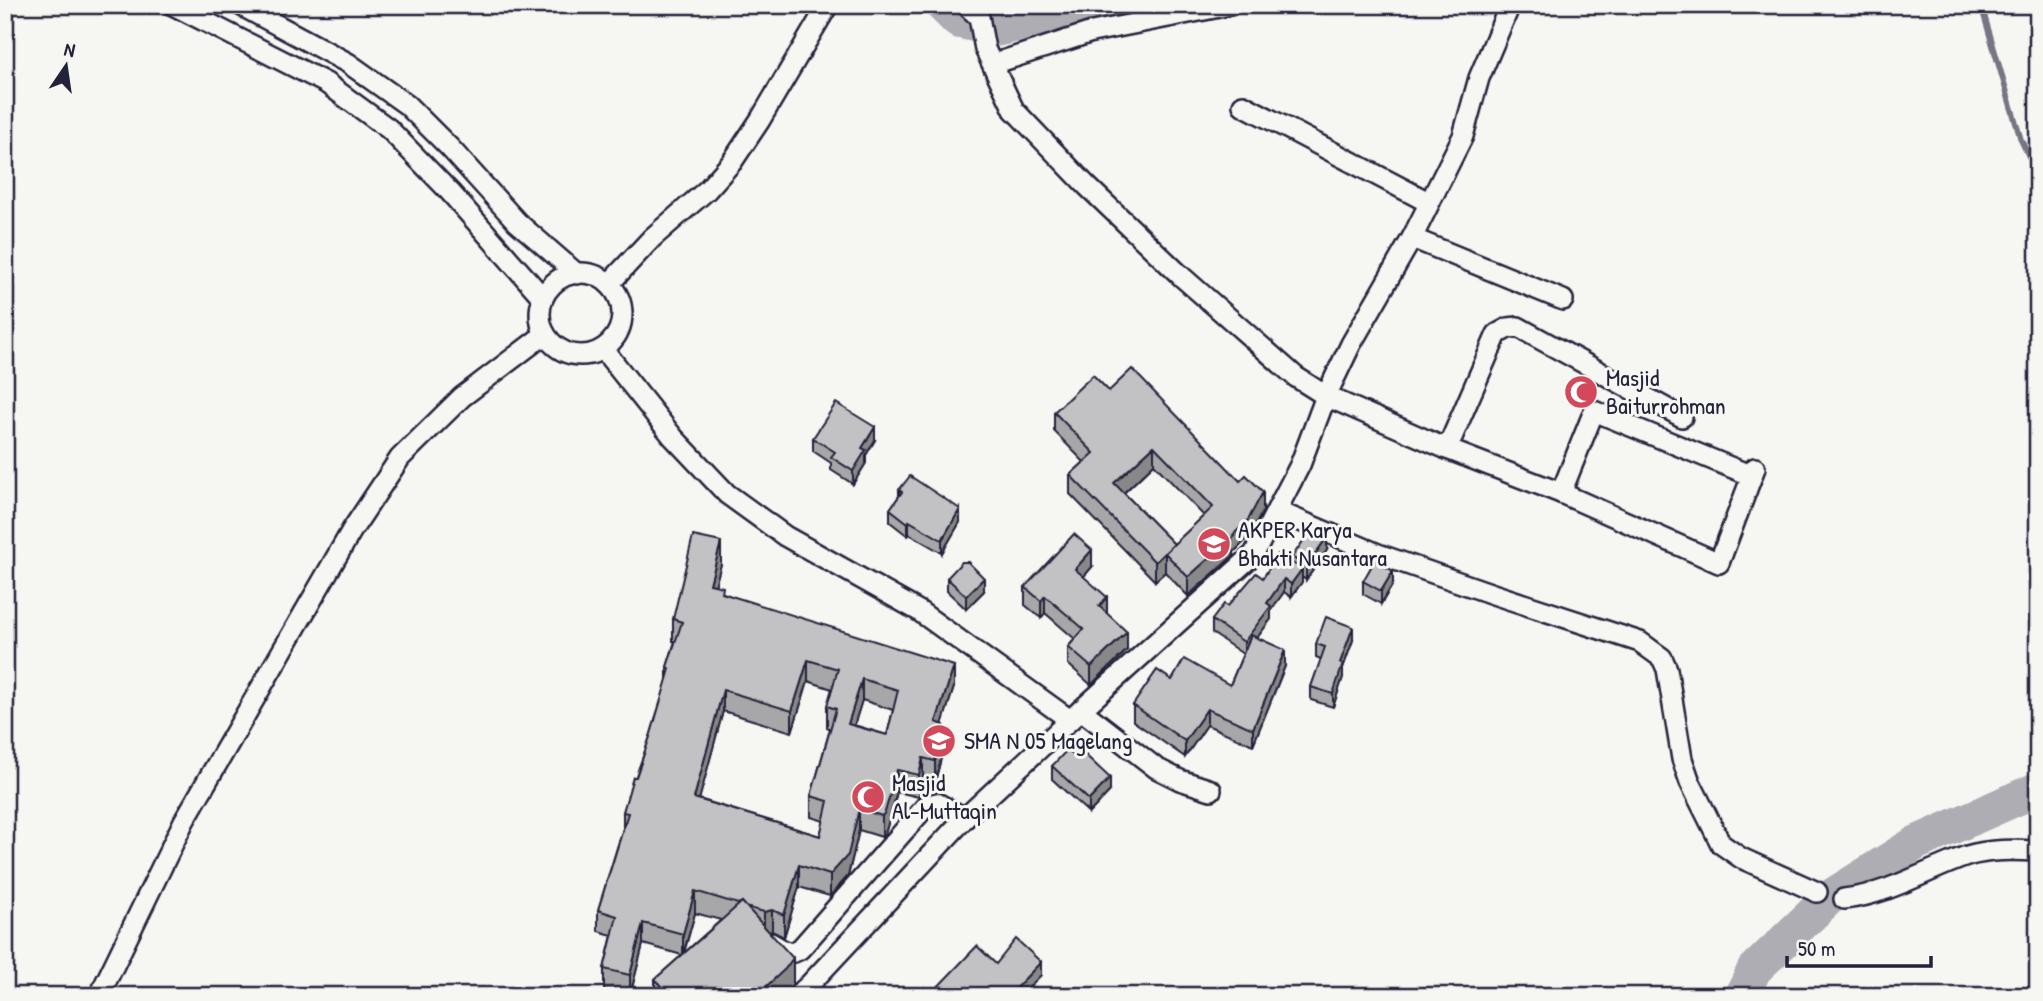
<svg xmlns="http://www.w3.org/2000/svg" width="2043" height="1001" font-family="'Patrick Hand',sans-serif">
<rect width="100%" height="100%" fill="#f6f6f2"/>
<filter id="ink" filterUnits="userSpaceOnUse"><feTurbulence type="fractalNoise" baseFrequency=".0143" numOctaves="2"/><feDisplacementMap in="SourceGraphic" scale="14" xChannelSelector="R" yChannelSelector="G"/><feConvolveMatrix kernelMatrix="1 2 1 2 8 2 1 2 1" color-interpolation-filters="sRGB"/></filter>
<g filter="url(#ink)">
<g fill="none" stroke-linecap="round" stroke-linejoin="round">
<path stroke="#757583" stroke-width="6" d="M 1981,5 L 2021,140 L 2038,175"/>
<g stroke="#adadb3" stroke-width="35">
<path d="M 942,5 L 958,21 L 997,29 L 1112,5"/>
<path d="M 1742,996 L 1754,970 L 1830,897 L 1916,843 L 2038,789"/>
</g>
<g stroke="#22223b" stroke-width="24">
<g id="minor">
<path d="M 173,5 L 326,83 L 389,129 L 450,192 L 543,298"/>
<path d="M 240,5 L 348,63 L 407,105 L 450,148 L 517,222 L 577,274"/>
<path d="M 966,5 L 979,17 L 985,49 L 1014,110 L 1087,186 L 1180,275 L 1296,377 L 1326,396 L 1447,449 L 1561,493 L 1719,563 L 1755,468"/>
<path d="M 993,64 L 1092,32 L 1230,5"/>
<path d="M 1243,105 L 1428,202"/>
<path d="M 1412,238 L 1563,300"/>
<circle cx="581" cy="314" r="41"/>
<path d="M 609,284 L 652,238 L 707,190 L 732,162 L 760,120 L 828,5"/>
<path d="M 603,349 L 673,437 L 727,494 L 785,536 L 919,611 L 1070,720 L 965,818 L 809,985 L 797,996"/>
<path d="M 1447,449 L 1497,334 L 1508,328 L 1518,327 L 1682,417"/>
<path d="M 1561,493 L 1594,411 L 1752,476"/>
<path d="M 1277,511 L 1378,554 L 1493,594 L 1640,642 L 1662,658 L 1667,669 L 1682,759 L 1690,782 L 1721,844 L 1741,858 L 1817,892"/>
<path d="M 1081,710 L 1156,768 L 1180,780 L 1211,790"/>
<path d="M 1070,720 L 1254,554 L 1300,465 L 1326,396 L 1351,344 L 1412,238 L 1463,136 L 1479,78 L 1510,5"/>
<path d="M 1844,899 C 1890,894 1924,871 1967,856 C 1990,849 2014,850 2038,851"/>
<path d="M 771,943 C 782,949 788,957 800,949 L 926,806 L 937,803 L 965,818"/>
<path d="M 99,996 L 184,821 L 352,530 L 400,458 L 462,397 L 545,334"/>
</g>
</g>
<use href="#minor" stroke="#f6f6f2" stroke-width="19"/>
</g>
<g fill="#a7a7a9" stroke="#22223b" stroke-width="2" fill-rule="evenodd">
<path d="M 1109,391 L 1263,511 L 1248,538 L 1234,552 L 1234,555 L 1188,596 L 1165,572 L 1155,581 L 1070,494 L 1070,475 L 1084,462 L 1054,431 L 1054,412 ZM 1154,464 L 1204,516 L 1174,544 L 1124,493 Z"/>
<path d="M 813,438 L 875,440 L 866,455 L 866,463 L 853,484 L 831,470 L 831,463 L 813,451 Z"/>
<path d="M 899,490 L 960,522 L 942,553 L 909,534 L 908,536 L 890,522 L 890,509 L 899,496 Z"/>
<path d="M 1327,550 L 1306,580 L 1302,577 L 1302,582 L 1291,597 L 1284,592 L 1271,610 L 1271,619 L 1257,638 L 1285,666 L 1253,745 L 1207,725 L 1185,757 L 1133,721 L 1133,705 L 1172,680 L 1230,685 L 1243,654 L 1212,633 L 1212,620 L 1263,578 L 1292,563 L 1292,557 Z"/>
<path d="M 721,564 L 715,585 L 723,593 L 954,687 L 942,724 L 944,746 L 935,782 L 923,779 L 919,797 L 897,792 L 885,834 L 882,837 L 859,830 L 848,876 L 830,896 L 799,887 L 784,937 L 772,931 L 769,932 L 793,983 L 784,996 L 655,996 L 655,979 L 682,955 L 643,944 L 630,996 L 604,990 L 604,969 L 612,935 L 598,931 L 598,910 L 623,828 L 623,812 L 651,734 L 667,681 L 667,667 L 675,641 L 673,641 L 673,619 ZM 808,681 L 832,689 L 827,706 L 827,727 L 830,729 L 811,796 L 811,817 L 824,821 L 820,836 L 699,799 L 723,711 L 792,732 ZM 862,700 L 893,710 L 887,735 L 854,725 ZM 695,913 L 721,920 L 684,953 Z"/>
<path d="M 1092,567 L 1083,577 L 1107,614 L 1127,650 L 1091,685 L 1068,664 L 1068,647 L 1075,639 L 1045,613 L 1041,618 L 1025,605 L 1025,587 Z"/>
<path d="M 947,578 L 984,591 L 966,609 L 947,591 Z"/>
<path d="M 1363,581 L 1393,584 L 1381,604 L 1363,594 Z"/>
<path d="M 1353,640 L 1343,668 L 1343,677 L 1333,707 L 1311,700 L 1311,687 L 1321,659 L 1316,657 L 1316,644 Z"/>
<path d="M 1073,755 L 1110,791 L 1089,813 L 1052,779 L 1052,766 Z"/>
</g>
<g fill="#888889" stroke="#22223b" stroke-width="2">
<path d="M 875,427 L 875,440 L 866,455 L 866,463 L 853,484 L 853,471 L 862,448 Z"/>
<path d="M 1154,446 L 1154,464 L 1114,502 L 1114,483 Z"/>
<path d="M 1263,492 L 1263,511 L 1248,538 L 1234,552 L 1234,555 L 1188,596 L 1188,577 L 1233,535 Z"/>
<path d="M 960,509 L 960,522 L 942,553 L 942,540 Z"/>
<path d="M 909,521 L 909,534 L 908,536 L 908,523 Z"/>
<path d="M 1327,537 L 1327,550 L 1306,580 L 1306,567 Z"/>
<path d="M 721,542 L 721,564 L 710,605 L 710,584 Z"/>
<path d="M 1174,544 L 1165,553 L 1165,572 L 1155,581 L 1155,562 Z"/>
<path d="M 1092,550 L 1092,567 L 1075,587 L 1075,569 Z"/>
<path d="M 1302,569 L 1302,582 L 1291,597 L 1291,584 Z"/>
<path d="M 1393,571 L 1393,584 L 1381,604 L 1381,591 Z"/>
<path d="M 984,578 L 984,591 L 966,609 L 966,596 Z"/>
<path d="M 1284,579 L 1284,592 L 1271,610 L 1271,619 L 1244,655 L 1244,642 L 1267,603 Z"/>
<path d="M 1045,596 L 1045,613 L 1041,618 L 1041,601 Z"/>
<path d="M 1107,597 L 1107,614 L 1099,606 Z"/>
<path d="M 1353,627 L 1353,640 L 1343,668 L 1343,677 L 1333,707 L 1333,694 L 1340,663 Z"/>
<path d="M 1127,632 L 1127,650 L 1091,685 L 1091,667 Z"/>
<path d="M 1285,650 L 1285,666 L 1253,745 L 1253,729 Z"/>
<path d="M 808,660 L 808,681 L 792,732 L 792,711 Z"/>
<path d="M 954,666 L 954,687 L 936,744 L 936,722 Z"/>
<path d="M 862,679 L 862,700 L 848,745 L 848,724 Z"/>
<path d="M 723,690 L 723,711 L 694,819 L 694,798 Z"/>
<path d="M 1207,709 L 1207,725 L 1185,757 L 1185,741 Z"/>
<path d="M 944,725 L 944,746 L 935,782 L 935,761 Z"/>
<path d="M 923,758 L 923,779 L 919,797 L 919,775 Z"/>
<path d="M 897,770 L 897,792 L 885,834 L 882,837 L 882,816 Z"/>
<path d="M 1110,778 L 1110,791 L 1089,813 L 1089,800 Z"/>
<path d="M 859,809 L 859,830 L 848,876 L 830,896 L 830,875 Z"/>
<path d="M 799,865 L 799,887 L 784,937 L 784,915 Z"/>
<path d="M 695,891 L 695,913 L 683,955 L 683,934 Z"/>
<path d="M 772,910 L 772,931 L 764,933 L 764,912 Z"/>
<path d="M 643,923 L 643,944 L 630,996 L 630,975 Z"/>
<path d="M 793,958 L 793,983 L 785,995 L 784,996 L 756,996 Z"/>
<path d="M 1041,962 L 1041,975 L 1021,996 L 1008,996 Z"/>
</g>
<g fill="#c2c2c4" stroke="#22223b" stroke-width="2" fill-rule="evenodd">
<path d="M 1132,369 L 1240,481 L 1246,475 L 1263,492 L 1248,520 L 1233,535 L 1234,536 L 1188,577 L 1165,553 L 1174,544 L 1155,562 L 1070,475 L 1094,453 L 1054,412 L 1093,375 L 1109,391 ZM 1154,446 L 1213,507 L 1174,544 L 1114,483 Z"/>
<path d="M 836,403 L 875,427 L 862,448 L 866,450 L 853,471 L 831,457 L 835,452 L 813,438 Z"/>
<path d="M 910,476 L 960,509 L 942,540 L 909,521 L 908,523 L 890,509 L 902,492 L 899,490 Z"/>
<path d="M 1313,527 L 1327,537 L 1306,567 L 1292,557 Z"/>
<path d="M 1074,534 L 1092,550 L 1075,569 L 1107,597 L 1099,606 L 1127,632 L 1091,667 L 1068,647 L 1084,629 L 1045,596 L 1041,601 L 1025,587 Z"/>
<path d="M 693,536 L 721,542 L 710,584 L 723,587 L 722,593 L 954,666 L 936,722 L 944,725 L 935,761 L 923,758 L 919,775 L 897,770 L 885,812 L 882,816 L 859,809 L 848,855 L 830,875 L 799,865 L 784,915 L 772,910 L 764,912 L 746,907 L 742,902 L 738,904 L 695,891 L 683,934 L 643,923 L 630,975 L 604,969 L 617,916 L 598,910 L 628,813 L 623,812 L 633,777 L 636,777 L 651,734 L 670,669 L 667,667 L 682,622 L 673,619 ZM 808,660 L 838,669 L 827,706 L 836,709 L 811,796 L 828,801 L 820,836 L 694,798 L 723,690 L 792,711 ZM 862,679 L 898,690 L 887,735 L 848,724 Z"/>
<path d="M 1278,554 L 1302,569 L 1291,584 L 1284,579 L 1267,603 L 1271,606 L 1244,642 L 1212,620 L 1224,604 L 1228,606 L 1256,573 L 1263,578 Z"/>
<path d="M 1375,560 L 1393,571 L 1381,591 L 1363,581 Z"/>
<path d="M 962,562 L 968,562 L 984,578 L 966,596 L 947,578 Z"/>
<path d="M 1326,617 L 1353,627 L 1340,663 L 1343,664 L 1333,694 L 1311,687 L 1325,647 L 1316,644 Z"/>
<path d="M 1251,635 L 1285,650 L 1253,729 L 1207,709 L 1185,741 L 1133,705 L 1157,670 L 1172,680 L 1184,659 L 1230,685 Z"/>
<path d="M 1079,749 L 1110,778 L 1089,800 L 1052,766 L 1067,750 L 1073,755 Z"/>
<path d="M 742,902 L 793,958 L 785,969 L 756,996 L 669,996 L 655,979 Z"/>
<path d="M 1016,939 L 1041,962 L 1008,996 L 929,996 L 977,946 L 996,964 Z"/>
</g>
</g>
<defs>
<g id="mosque-disc" transform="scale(1.75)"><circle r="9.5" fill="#d1495b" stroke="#f6f6f2"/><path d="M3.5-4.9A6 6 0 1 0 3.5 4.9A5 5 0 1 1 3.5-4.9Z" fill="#fff"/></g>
<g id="university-disc" transform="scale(1.75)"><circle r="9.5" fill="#d1495b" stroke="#f6f6f2"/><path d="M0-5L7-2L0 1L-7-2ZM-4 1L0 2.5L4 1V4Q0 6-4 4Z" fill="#fff"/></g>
<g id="school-disc" transform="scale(1.75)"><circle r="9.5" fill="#d1495b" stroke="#f6f6f2"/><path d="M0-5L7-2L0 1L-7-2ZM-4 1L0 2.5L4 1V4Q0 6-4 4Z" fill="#fff"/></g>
</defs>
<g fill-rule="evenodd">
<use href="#mosque-disc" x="1581" y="392"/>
<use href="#university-disc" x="1214" y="544"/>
<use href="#school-disc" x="939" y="741"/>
<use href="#mosque-disc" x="868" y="797"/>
</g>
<g text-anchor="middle" stroke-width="6" stroke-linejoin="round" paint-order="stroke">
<g font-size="24" fill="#22223b" stroke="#f6f6f2" text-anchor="start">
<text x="1606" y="386">Masjid<tspan x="1606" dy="28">Baiturrohman</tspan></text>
<text x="1238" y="538">AKPER Karya<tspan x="1238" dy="28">Bhakti Nusantara</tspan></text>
<text x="964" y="749">SMA N 05 Magelang</text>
<text x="892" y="791">Masjid<tspan x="892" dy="28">Al-Muttaqin</tspan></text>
</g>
</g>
<rect width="2043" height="1001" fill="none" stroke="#f6f6f2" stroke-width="28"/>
<rect x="14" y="14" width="2015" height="973" fill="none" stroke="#22223b" stroke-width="2.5" filter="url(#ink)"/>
<g transform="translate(66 66) rotate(13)" stroke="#f6f6f2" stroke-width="5" paint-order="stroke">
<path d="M0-5L12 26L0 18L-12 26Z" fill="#22223b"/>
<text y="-10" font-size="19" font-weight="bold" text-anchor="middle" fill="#22223b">N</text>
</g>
<path d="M1787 956v10h144v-10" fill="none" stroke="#22223b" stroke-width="3.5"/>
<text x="1798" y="956" font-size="21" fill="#22223b" stroke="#f6f6f2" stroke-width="5" paint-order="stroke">50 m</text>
</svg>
